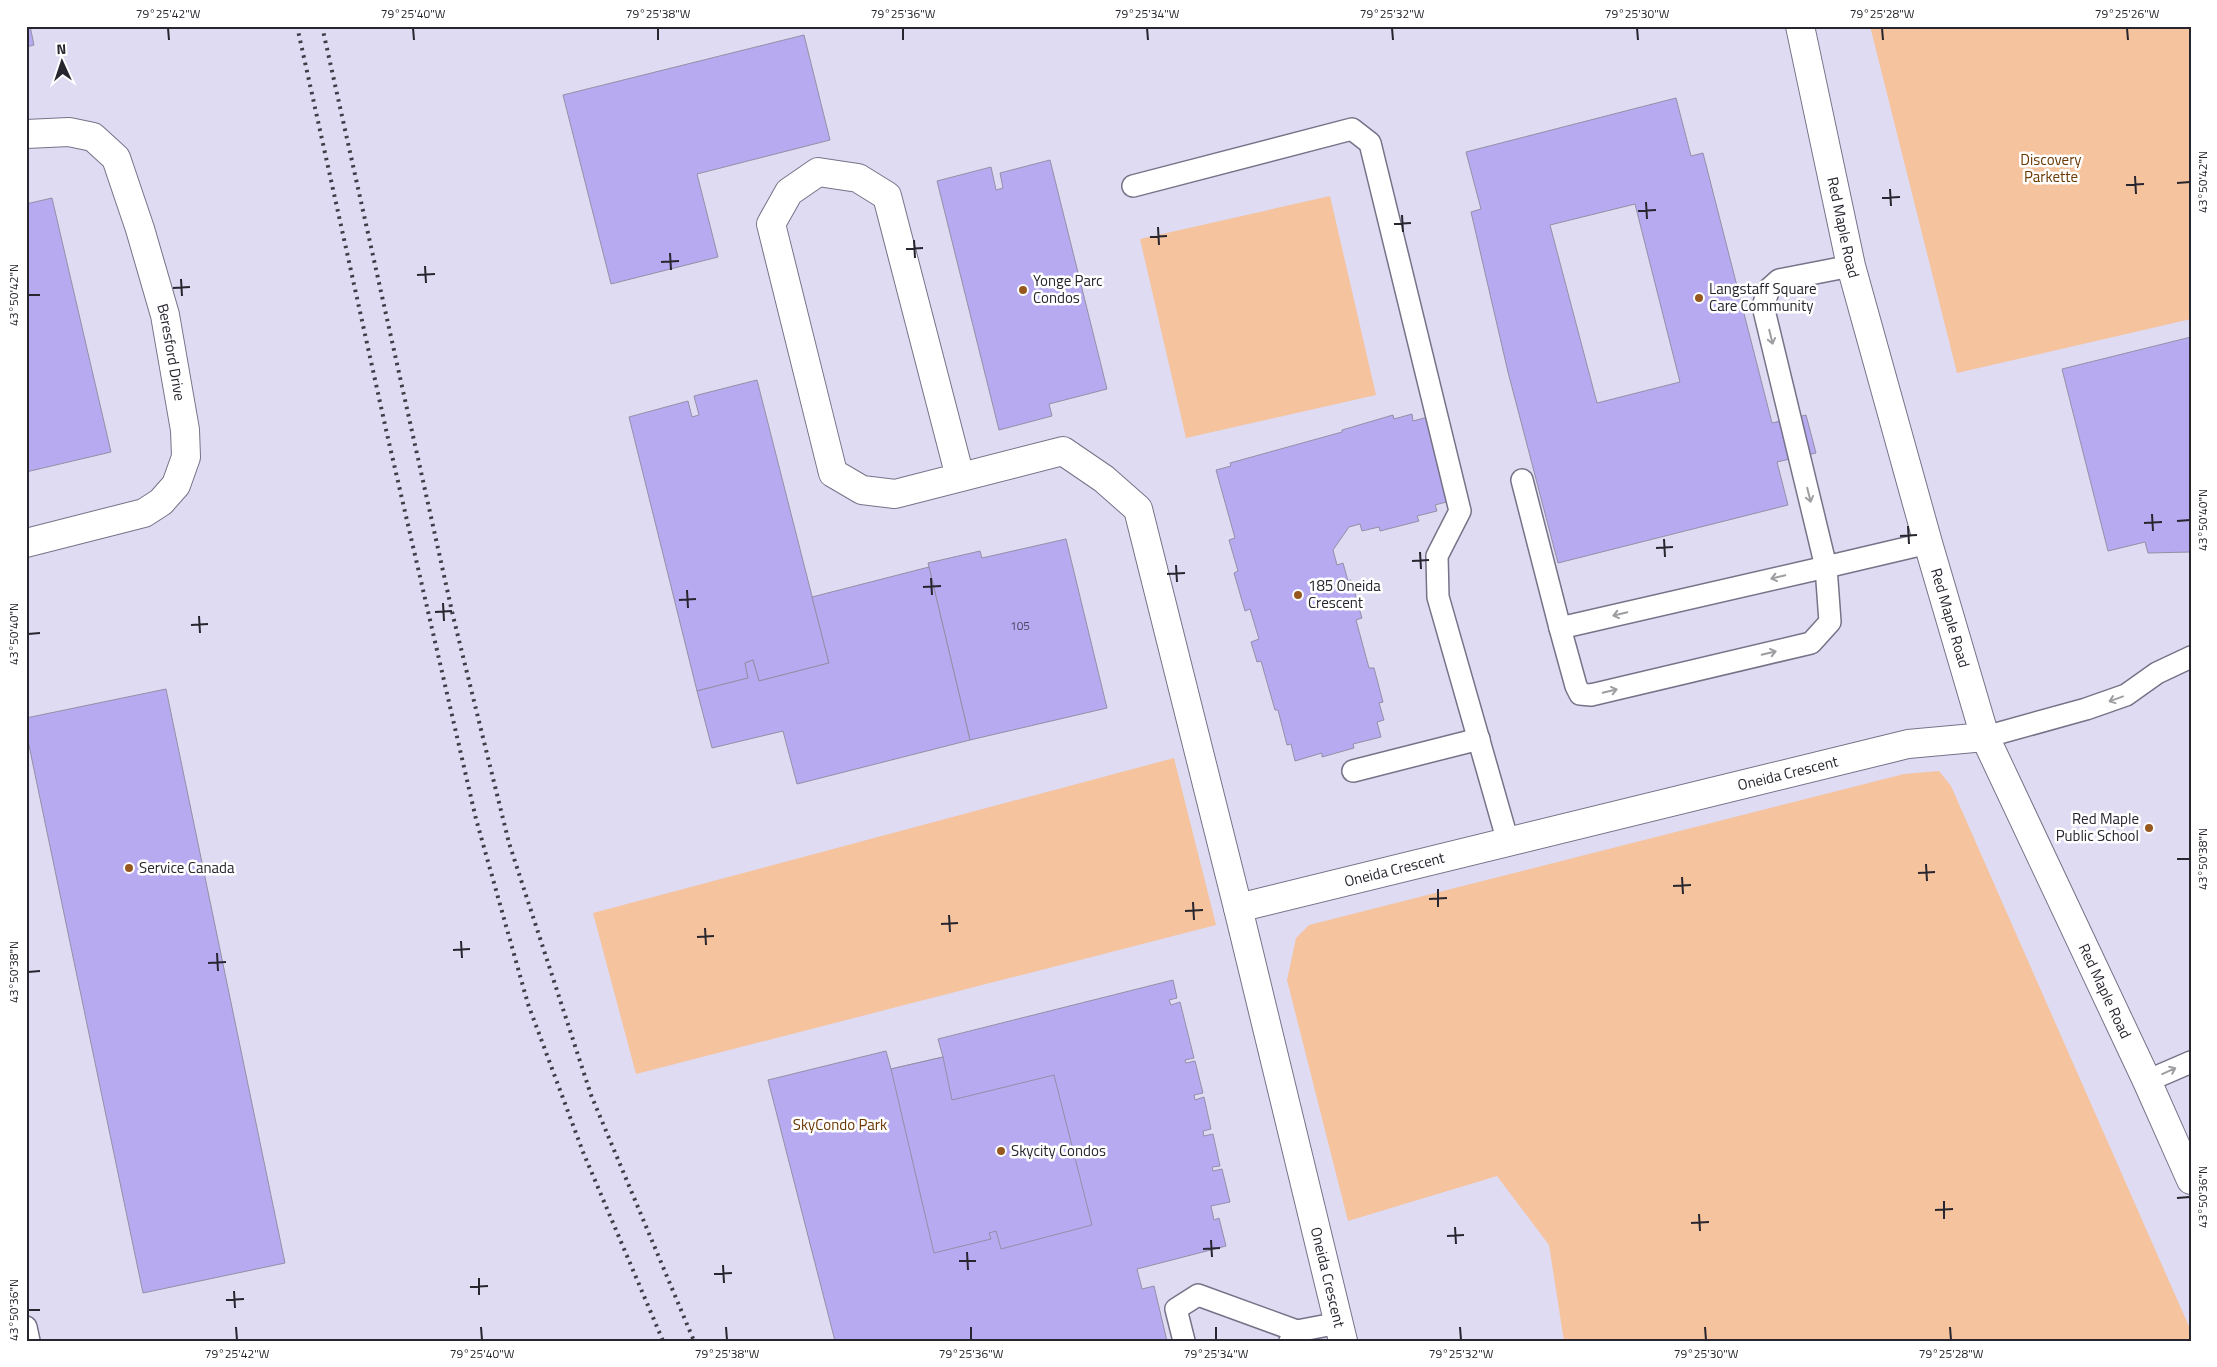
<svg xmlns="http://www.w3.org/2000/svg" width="2217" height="1367" font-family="'Titillium Web',sans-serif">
<rect width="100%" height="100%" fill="#dedbf3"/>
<g fill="#f5c39e">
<path d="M 1870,26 L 2191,26 L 2191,319 L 1957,373 Z"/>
<path d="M 1330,196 L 1376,395 L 1186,438 L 1140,239 Z"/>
<path d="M 1174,758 L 1216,925 L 636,1074 L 593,913 Z"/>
<path d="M 1939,771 L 1951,786 L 2191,1331 L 2191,1341 L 1564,1341 L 1549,1245 L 1497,1176 L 1348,1221 L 1287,980 L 1296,938 L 1309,925 L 1904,774 Z"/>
</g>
<g fill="#b7aaf1" stroke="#9390a6" fill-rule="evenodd">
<path d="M 26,26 L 30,26 L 34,45 L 26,47 Z"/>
<path d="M 804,35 L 830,140 L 697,174 L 718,257 L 611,284 L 563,95 Z"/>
<path d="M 1676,98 L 1691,156 L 1703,153 L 1772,423 L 1806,415 L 1816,453 L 1777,462 L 1788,505 L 1558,563 L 1508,372 L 1471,212 L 1481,209 L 1466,152 ZM 1635,204 L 1680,382 L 1597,403 L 1550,225 Z"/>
<path d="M 1050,160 L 1107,389 L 1049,404 L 1052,416 L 999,430 L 937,181 L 991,167 L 996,190 L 1003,188 L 1000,173 Z"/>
<path d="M 52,198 L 111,452 L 26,472 L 26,204 Z"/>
<path d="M 2191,337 L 2191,552 L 2148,553 L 2145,542 L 2108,551 L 2062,369 Z"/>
<path d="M 757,380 L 829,663 L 759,681 L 753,660 L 745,663 L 748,678 L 697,691 L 629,417 L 688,401 L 692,417 L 699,415 L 694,396 Z"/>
<path d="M 1412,414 L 1413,421 L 1428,417 L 1450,501 L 1435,505 L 1437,511 L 1417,516 L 1419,521 L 1380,531 L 1379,527 L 1362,531 L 1360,524 L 1349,527 L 1333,550 L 1337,565 L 1343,563 L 1348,581 L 1351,580 L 1362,618 L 1356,620 L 1369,668 L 1374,668 L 1383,702 L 1379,703 L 1384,720 L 1377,722 L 1381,737 L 1353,744 L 1354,748 L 1322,757 L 1322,753 L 1295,761 L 1291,744 L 1287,745 L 1278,710 L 1275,710 L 1261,661 L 1257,662 L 1251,642 L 1259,639 L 1250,609 L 1245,611 L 1234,573 L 1238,571 L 1229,540 L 1235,538 L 1216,470 L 1231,466 L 1230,463 L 1342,432 L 1342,430 L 1393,415 L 1394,419 Z"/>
<path d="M 1066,539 L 1107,708 L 970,740 L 928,563 L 980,551 L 982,558 Z"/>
<path d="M 929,567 L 970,740 L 797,784 L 783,731 L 712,748 L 697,691 L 748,678 L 745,663 L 753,660 L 759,681 L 829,663 L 812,597 Z"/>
<path d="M 166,689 L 285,1263 L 143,1293 L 26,731 L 26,718 Z"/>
<path d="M 1173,980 L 1177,998 L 1169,1000 L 1171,1005 L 1180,1002 L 1194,1058 L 1185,1060 L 1186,1063 L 1195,1061 L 1203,1093 L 1194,1095 L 1195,1100 L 1204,1097 L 1211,1129 L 1203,1131 L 1204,1136 L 1213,1134 L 1220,1166 L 1212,1167 L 1213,1171 L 1222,1169 L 1230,1202 L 1211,1206 L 1214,1220 L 1219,1218 L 1226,1246 L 1137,1269 L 1142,1289 L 1154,1286 L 1167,1341 L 835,1341 L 768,1080 L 886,1051 L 891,1069 L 943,1057 L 938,1039 Z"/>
<path d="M 943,1057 L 952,1100 L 1054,1075 L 1092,1225 L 1001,1249 L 996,1231 L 989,1233 L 991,1239 L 934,1253 L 891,1069 Z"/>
</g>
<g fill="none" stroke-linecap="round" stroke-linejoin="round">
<g stroke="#767388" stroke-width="24">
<g id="lane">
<path d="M 1133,186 L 1352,129 L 1370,143 L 1460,511 L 1437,556 L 1438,597 L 1508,842"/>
<path d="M 1851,266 L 1779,280 L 1769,289 L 1763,306 L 1826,567 L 1830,622 L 1811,643 L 1591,695 L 1580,694 L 1576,686 L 1560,628 L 1826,567 L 1928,543"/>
<path d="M 1522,480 L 1560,628"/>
<path d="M 1985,737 L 2086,709 L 2126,695 L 2157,673 L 2191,657"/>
<path d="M 1353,771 L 1479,739"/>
<path d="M 2147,1081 L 2191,1062"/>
<path d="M 26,1327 L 29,1341"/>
<path d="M 1297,1331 L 1339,1323"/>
<path d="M 1184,1341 L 1176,1309 L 1198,1295 L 1297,1331 L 1290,1341"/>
</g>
</g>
<g stroke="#767388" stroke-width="30">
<g id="street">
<path id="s1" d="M 26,134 L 69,132 L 93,137 L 116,158 L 140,229 L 165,315 L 185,430 L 186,457 L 176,485 L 161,502 L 144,513 L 26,543"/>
<path id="s2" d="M 960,477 L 887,196 L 858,178 L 818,172 L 789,192 L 771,224 L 833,473 L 862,490 L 895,494 L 1063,451 L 1104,479 L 1138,509 L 1238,908 L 1343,1341"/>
<path id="s3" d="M 1238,908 L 1908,744 L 1985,737"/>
</g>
</g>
<g stroke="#767388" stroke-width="30">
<g id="secondary">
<path id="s4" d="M 1800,26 L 1851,266 L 1928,543 L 1985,737 L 2147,1081 L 2191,1180"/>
</g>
</g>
<use href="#lane" stroke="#fff" stroke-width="21"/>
<use href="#street" stroke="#fff" stroke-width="28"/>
<use href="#secondary" stroke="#fff" stroke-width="28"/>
<g stroke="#3f3d48" stroke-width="4" stroke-dasharray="2.5 5" stroke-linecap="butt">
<path d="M 297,26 L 387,434 L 476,819 L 528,1004 L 583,1152 L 663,1341"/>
<path d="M 322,26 L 453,616 L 509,843 L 591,1095 L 694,1341"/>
</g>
</g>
<defs><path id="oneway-shaft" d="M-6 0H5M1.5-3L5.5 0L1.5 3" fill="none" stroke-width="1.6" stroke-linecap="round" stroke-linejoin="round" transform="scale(1.25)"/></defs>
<g stroke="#9e9da1">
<use href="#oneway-shaft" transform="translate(1771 337) rotate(76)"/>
<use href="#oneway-shaft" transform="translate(1809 495) rotate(76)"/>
<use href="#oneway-shaft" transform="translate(1778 577) rotate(167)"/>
<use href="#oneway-shaft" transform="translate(1620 614) rotate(167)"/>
<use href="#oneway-shaft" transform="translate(1769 653) rotate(-13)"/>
<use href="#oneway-shaft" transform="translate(1610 691) rotate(-13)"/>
<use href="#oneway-shaft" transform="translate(2116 699) rotate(160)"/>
<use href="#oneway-shaft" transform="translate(2169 1071) rotate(-24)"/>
</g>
<path fill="none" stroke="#27252e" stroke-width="2" d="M 168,28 L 169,40M 413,28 L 414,40M 658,28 L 658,40M 903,28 L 903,40M 1147,28 L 1148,40M 1392,28 L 1393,40M 1637,28 L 1638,40M 1882,28 L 1883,40M 2127,28 L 2128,40M 2135,176 L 2136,194M 2177,183 L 2190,182M 2126,185 L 2144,184M 1890,189 L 1891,206M 1882,198 L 1900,197M 1646,202 L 1647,219M 1638,211 L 1656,210M 1402,215 L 1403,232M 1394,224 L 1411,223M 1158,227 L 1159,245M 1150,237 L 1167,236M 914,240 L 915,258M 906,249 L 923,248M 670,253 L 671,270M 661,262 L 679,261M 425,266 L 426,283M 417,275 L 435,274M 181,279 L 182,296M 173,288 L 190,287M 28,295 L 40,295M 2152,514 L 2153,531M 2177,521 L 2190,520M 2144,523 L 2162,522M 1908,526 L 1909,544M 1900,536 L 1917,535M 1664,539 L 1665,557M 1656,548 L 1673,547M 1420,552 L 1421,569M 1412,561 L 1429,560M 1176,565 L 1177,582M 1167,574 L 1185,573M 931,578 L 932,595M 923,587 L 941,586M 687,590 L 688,608M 679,600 L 696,599M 443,603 L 444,621M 435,612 L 452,611M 199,616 L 200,633M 191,625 L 208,624M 28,634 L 40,633M 2177,859 L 2190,859M 1926,864 L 1927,881M 1918,873 L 1935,872M 1682,877 L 1683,894M 1673,886 L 1691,885M 1438,889 L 1438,907M 1429,899 L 1447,898M 1193,902 L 1194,920M 1185,911 L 1203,910M 949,915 L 950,932M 941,924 L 958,923M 705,928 L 706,945M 697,937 L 714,936M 461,941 L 462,958M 453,950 L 470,949M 217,953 L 218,971M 208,963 L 226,962M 28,972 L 40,971M 2177,1198 L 2190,1197M 1944,1201 L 1944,1219M 1935,1210 L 1953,1209M 1699,1214 L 1700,1231M 1691,1223 L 1709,1222M 1455,1227 L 1456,1244M 1447,1236 L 1464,1235M 1211,1240 L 1212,1257M 1203,1249 L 1220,1248M 967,1252 L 968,1270M 959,1261 L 976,1261M 723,1265 L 724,1283M 714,1274 L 732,1273M 479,1278 L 479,1295M 470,1287 L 488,1286M 234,1291 L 235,1308M 226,1300 L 244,1299M 28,1310 L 40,1310M 236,1327 L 237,1340M 481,1327 L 482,1340M 726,1327 L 727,1340M 971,1327 L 971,1340M 1216,1327 L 1216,1340M 1460,1327 L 1461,1340M 1705,1327 L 1706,1340M 1950,1327 L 1951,1340"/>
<g fill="#97581f" stroke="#fff" stroke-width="2">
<circle cx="1023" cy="290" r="5"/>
<circle cx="1699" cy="298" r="5"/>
<circle cx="1298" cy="595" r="5"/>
<circle cx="2149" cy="828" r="5"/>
<circle cx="129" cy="868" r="5"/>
<circle cx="1001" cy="1151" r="5"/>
</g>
<g text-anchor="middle" stroke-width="5" stroke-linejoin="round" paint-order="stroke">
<g font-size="12" fill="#4b465f">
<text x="1020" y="630">105</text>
</g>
<g font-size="15" fill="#6b3701" stroke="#fff">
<text x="2051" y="165">Discovery<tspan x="2051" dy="17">Parkette</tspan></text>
<text x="840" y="1130">SkyCondo Park</text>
</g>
<g font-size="15" fill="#27252e" stroke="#fff">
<text dy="5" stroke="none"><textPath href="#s4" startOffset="206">Red Maple Road</textPath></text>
<text dy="5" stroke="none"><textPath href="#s1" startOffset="301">Beresford Drive</textPath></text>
<text dy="5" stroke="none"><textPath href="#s4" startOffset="611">Red Maple Road</textPath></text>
<text dy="5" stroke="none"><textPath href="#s3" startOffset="566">Oneida Crescent</textPath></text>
<text dy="5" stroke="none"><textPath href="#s3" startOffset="161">Oneida Crescent</textPath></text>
<text dy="5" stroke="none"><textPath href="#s4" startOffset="1016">Red Maple Road</textPath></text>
<text dy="5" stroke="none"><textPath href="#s2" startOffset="1820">Oneida Crescent</textPath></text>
</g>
<g font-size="15" fill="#27252e" stroke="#fff" text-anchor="start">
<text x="1033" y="286">Yonge Parc<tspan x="1033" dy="17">Condos</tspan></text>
<text x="1709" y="294">Langstaff Square<tspan x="1709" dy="17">Care Community</tspan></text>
<text x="1308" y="591">185 Oneida<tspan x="1308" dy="17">Crescent</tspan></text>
<text x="2139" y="824" text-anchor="end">Red Maple<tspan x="2139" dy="17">Public School</tspan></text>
<text x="139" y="873">Service Canada</text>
<text x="1011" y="1156">Skycity Condos</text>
</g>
</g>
<rect width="2217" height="1367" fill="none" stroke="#ffffff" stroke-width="55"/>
<g transform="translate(62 62) rotate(357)" stroke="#ffffff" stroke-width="4" paint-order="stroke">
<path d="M0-4L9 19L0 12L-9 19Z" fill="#27252e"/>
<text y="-8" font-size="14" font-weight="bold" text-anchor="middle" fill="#27252e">N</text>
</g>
<rect x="28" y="28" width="2162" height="1312" fill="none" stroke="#27252e" stroke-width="2"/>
<g font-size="12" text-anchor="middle" fill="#27252e">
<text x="168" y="18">79°25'42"W</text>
<text x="413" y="18">79°25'40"W</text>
<text x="658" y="18">79°25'38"W</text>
<text x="903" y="18">79°25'36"W</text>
<text x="1147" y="18">79°25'34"W</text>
<text x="1392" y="18">79°25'32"W</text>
<text x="1637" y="18">79°25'30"W</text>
<text x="1882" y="18">79°25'28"W</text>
<text x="2127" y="18">79°25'26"W</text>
<text transform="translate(2203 182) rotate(-90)" y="4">43°50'42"N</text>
<text transform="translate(14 295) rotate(-90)" y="4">43°50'42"N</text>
<text transform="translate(2203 520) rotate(-90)" y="4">43°50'40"N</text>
<text transform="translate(14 634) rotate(-90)" y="4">43°50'40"N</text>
<text transform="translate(2203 859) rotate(-90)" y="4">43°50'38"N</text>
<text transform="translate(14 972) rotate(-90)" y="4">43°50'38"N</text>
<text transform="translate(2203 1197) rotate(-90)" y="4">43°50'36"N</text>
<text transform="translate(14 1310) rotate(-90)" y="4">43°50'36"N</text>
<text x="237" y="1358">79°25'42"W</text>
<text x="482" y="1358">79°25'40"W</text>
<text x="727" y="1358">79°25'38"W</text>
<text x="971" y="1358">79°25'36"W</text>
<text x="1216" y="1358">79°25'34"W</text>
<text x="1461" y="1358">79°25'32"W</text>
<text x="1706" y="1358">79°25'30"W</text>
<text x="1951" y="1358">79°25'28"W</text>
</g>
</svg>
